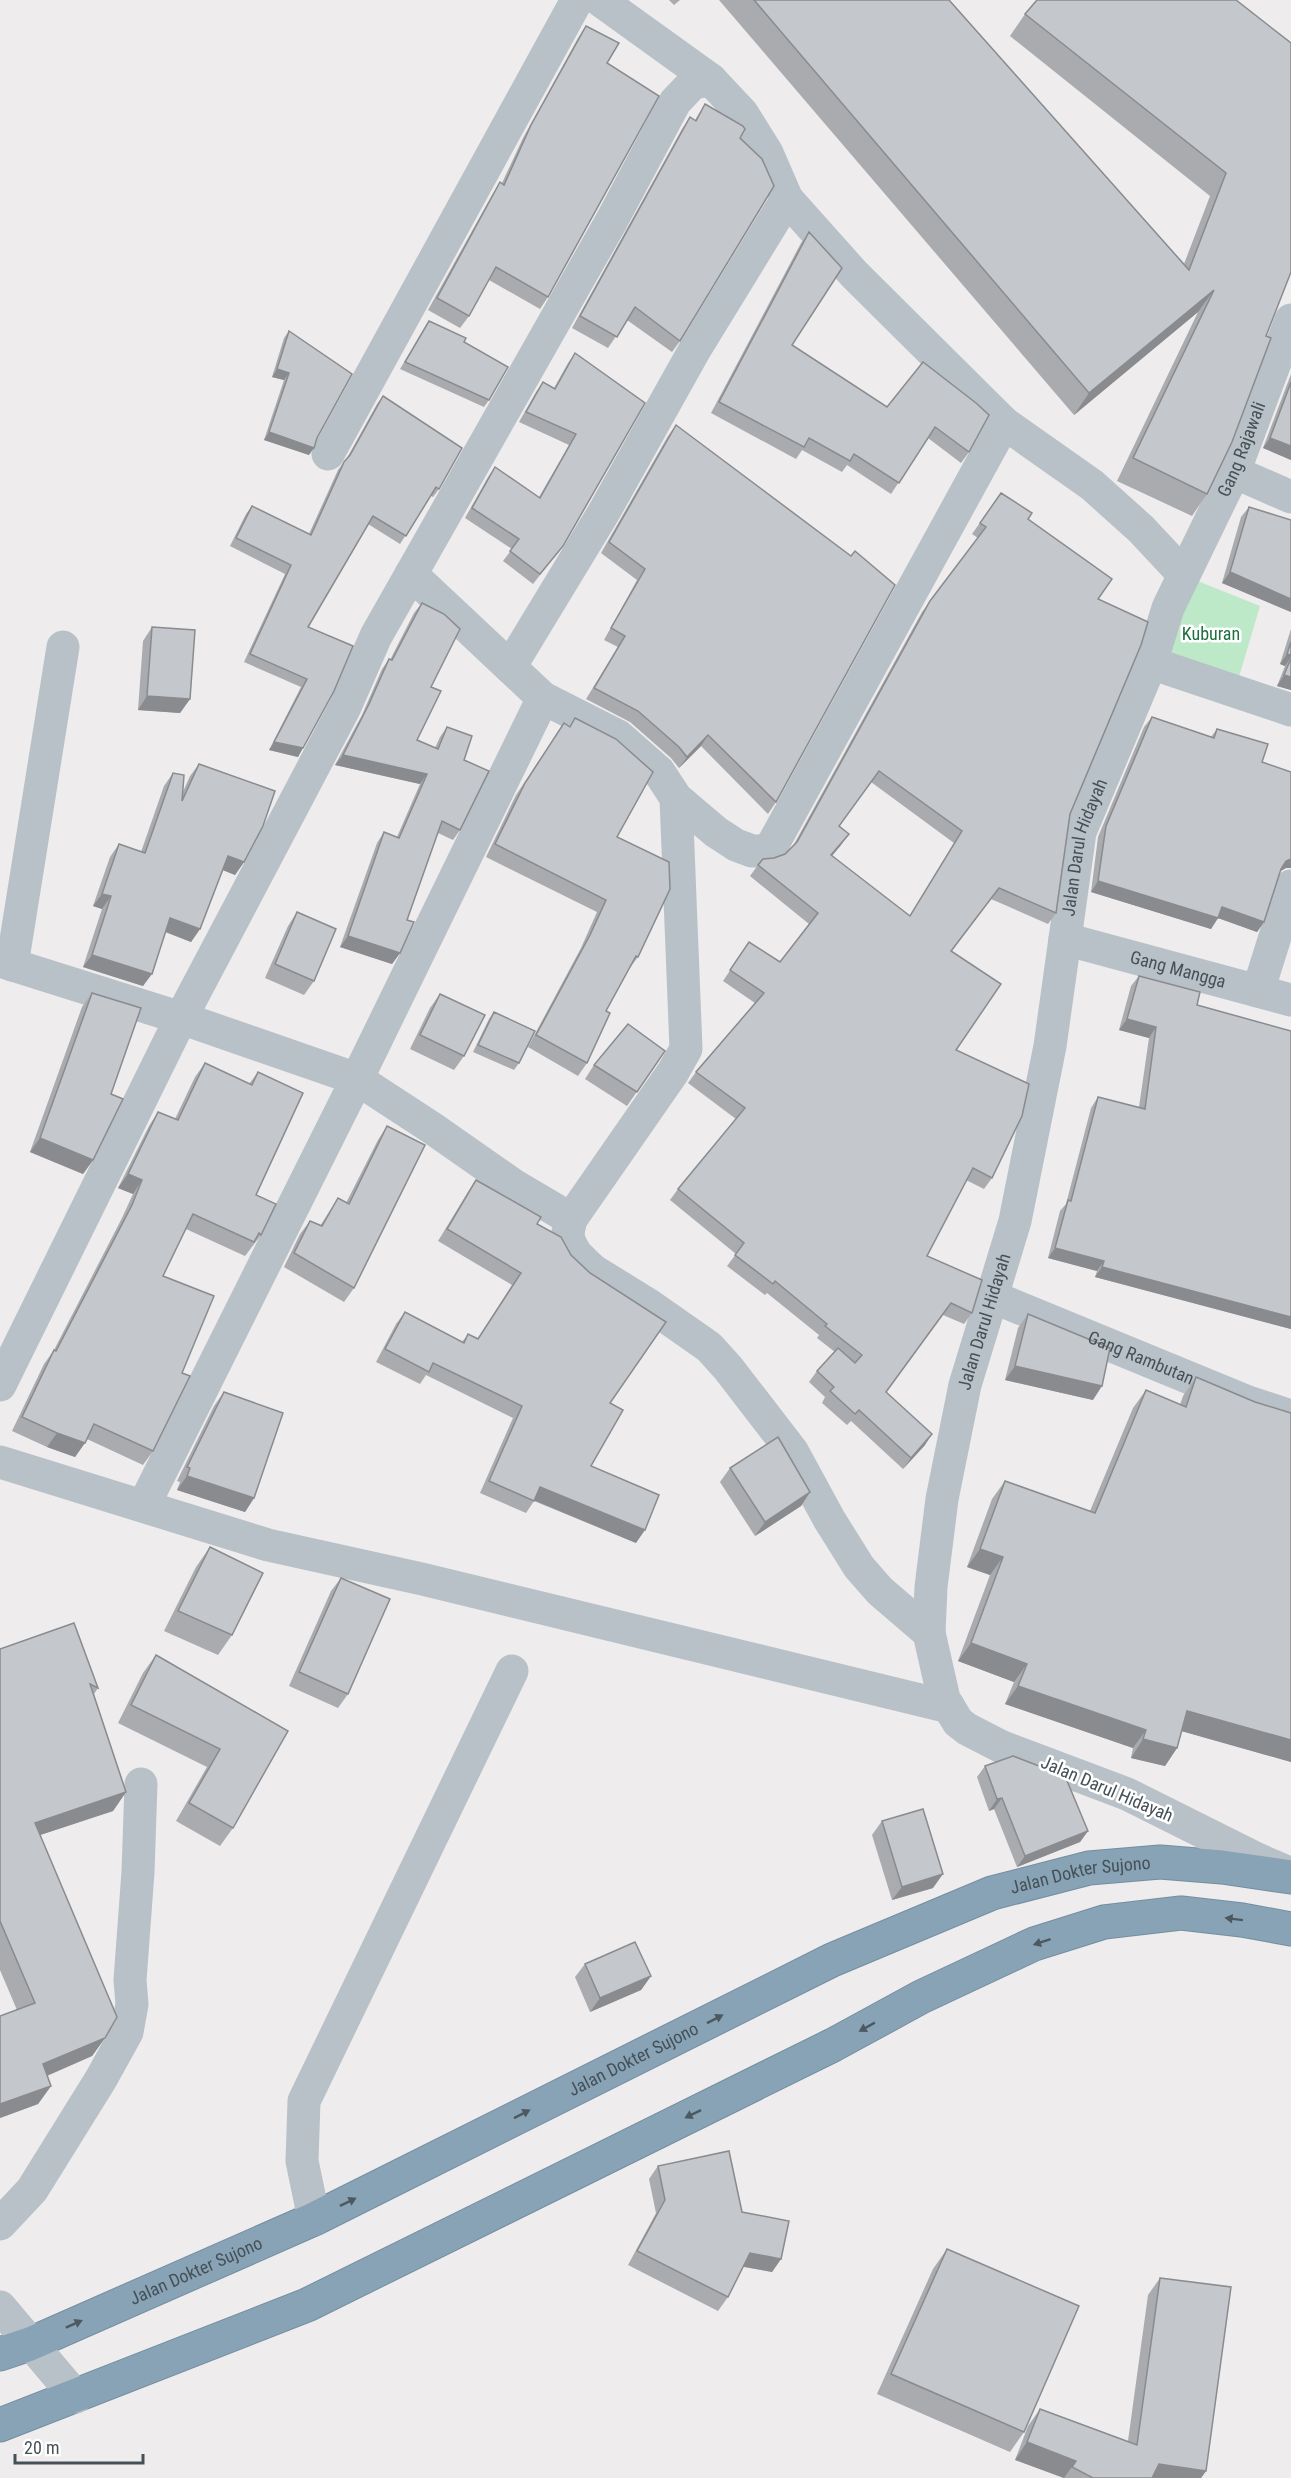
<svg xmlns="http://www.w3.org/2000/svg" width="1291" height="2478" font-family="'Roboto Condensed',sans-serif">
<rect width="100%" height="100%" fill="#eeecec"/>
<path fill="#bde9c9" d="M 1190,578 L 1260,606 L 1236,687 L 1157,661 Z"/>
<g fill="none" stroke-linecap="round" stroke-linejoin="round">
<g stroke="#738ea1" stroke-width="35">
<g id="highway">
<path id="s4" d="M 0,2354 L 30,2344 L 314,2219 L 832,1960 L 992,1893 L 1089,1868 L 1160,1862 L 1222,1867 L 1291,1877"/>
<path d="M 0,2425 L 307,2305 L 833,2045 L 921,1997 L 1034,1944 L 1104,1922 L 1181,1913 L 1242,1920 L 1291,1929"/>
</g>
</g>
<g stroke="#b8c1c7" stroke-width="33">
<path d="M 600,0 L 711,80 L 742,113 L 767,153 L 787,199 L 854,274 L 1004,423 L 1092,485 L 1141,529 L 1184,575"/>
<path d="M 328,454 L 577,0"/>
<path d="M 1234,472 L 1291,497"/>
<path d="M 411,574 L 543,698 L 618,736 L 659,772 L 676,798 L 716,832 L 736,845 L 752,851 L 765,851 L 773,844 L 1004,423"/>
<path d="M 1151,663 L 1291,710"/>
<path d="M 510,667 L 604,512 L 694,351 L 787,199"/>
<path id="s1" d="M 1065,939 L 1291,1000"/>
<path d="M 0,961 L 181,1018 L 357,1079 L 432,1128 L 515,1186 L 571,1219 L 568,1232 L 569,1241 L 576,1254 L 585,1263 L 594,1271 L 649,1305 L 709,1347 L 728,1368 L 792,1451 L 829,1519 L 859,1567 L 880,1591 L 929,1633"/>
<path d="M 12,965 L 63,647"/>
<path d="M 1258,991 L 1291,886"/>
<path d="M 571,1219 L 673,1072 L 686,1049 L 676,798"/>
<path id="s2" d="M 993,1297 L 1248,1402 L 1291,1416"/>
<path d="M 0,1385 L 181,1018 L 345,707 L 376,636 L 612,220 L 675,102 L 693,83 L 711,80"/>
<path d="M 0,1462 L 268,1545 L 422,1579 L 949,1707"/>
<path d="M 144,1505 L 357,1079 L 543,698"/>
<path id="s3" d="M 1287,1872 L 1257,1859 L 1127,1794 L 1000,1746 L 967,1729 L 958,1722 L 944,1699 L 929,1633 L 931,1587 L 942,1499 L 965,1385 L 1015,1221 L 1050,1046 L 1080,832 L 1151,663 L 1168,608 L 1234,472 L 1291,320"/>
<path d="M 314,2219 L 302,2161 L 304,2101 L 512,1671"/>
<path d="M 0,2224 L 32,2190 L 101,2079 L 127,2032 L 132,2004 L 130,1980 L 138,1872 L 141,1784"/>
<path d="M 0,2307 L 76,2397"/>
</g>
<use href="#highway" stroke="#88a3b6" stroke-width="33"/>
</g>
<g fill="#a9abaf" fill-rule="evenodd">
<path d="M 669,0 L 680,0 L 674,5 Z"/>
<path d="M 719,0 L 949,0 L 1184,264 L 1210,196 L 1010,36 L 1025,14 L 1236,0 L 1207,494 L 1192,516 L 1117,481 L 1198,312 L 1074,415 Z"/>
<path d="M 586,26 L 607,63 L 548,297 L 540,309 L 489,280 L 469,316 L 460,328 L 428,310 L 492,195 L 500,182 L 502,183 L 523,138 L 578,38 Z"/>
<path d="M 705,104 L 740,138 L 680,341 L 672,352 L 627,320 L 608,348 L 572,328 L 682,129 L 690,117 L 695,120 Z"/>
<path d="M 809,232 L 792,345 L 887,407 L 923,362 L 969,452 L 961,463 L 928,438 L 891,494 L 847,465 L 842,472 L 802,450 L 796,459 L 711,413 L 801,243 Z"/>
<path d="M 429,321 L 464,342 L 489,400 L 484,407 L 400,369 Z"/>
<path d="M 289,331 L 309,455 L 264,440 L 284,380 L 272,377 L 284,338 Z"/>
<path d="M 575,353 L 645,403 L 555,556 L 533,584 L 503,561 L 512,549 L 465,518 L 488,477 L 495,467 L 539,497 L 569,445 L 519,422 L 536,392 L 543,382 L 554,388 L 568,363 Z"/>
<path d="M 1291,374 L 1291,460 L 1263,448 Z"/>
<path d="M 383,396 L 439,489 L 433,497 L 431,496 L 400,544 L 368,524 L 308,627 L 353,646 L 298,757 L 269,750 L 301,687 L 244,662 L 285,574 L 230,546 L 246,514 L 252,506 L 309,534 L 338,470 L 347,458 L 377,404 Z"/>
<path d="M 676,425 L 776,802 L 768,814 L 701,746 L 679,768 L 671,758 L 630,722 L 586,699 L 618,647 L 604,640 L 637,580 L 601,553 L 668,436 Z"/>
<path d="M 1001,493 L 1028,519 L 1098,599 L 1070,814 L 1056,913 L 1048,924 L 991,899 L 952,951 L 956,1050 L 992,1178 L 984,1189 L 966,1180 L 927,1256 L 972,1313 L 964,1324 L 943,1315 L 886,1392 L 925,1445 L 903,1469 L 851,1421 L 847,1425 L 822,1403 L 825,1397 L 809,1382 L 817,1371 L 835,1352 L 817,1338 L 819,1335 L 767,1293 L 765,1295 L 727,1266 L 736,1254 L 670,1200 L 678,1189 L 736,1119 L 688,1083 L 696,1072 L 755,1003 L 723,981 L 749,942 L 780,962 L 809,924 L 750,876 L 758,865 L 785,854 L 793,846 L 922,612 L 978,538 L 972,534 ZM 871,782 L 954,843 L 910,916 L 832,856 L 841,845 L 839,826 Z"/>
<path d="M 1249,507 L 1291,612 L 1222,583 L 1241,517 Z"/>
<path d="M 422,603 L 431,687 L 417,740 L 435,748 L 440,737 L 447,727 L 464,760 L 460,830 L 453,840 L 438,833 L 407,920 L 400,953 L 392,964 L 340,947 L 377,843 L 384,832 L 397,837 L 420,784 L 335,765 L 362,715 L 382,669 L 389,659 L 390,660 L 414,613 Z"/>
<path d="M 152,627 L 190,699 L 180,713 L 138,710 L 143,641 Z"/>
<path d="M 1291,629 L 1291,690 L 1277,686 L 1285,666 L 1280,664 Z"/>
<path d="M 1152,717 L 1211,737 L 1217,729 L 1262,762 L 1286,868 L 1280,871 L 1264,922 L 1257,932 L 1218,918 L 1211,929 L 1091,892 L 1098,837 L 1144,727 Z"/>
<path d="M 575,718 L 617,837 L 638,957 L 629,969 L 606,1011 L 587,1063 L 578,1076 L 528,1047 L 581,948 L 597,912 L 486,857 L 516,795 L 564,723 L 570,726 Z"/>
<path d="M 199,764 L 244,862 L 235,875 L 223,870 L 200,929 L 191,942 L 165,932 L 143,986 L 83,967 L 102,909 L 93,906 L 110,857 L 119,844 L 141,852 L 164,786 L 173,773 L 182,794 L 190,776 Z"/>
<path d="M 297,912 L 314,981 L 304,995 L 265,978 L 288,926 Z"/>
<path d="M 1139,976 L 1197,1005 L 1291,1031 L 1291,1329 L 1095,1277 L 1097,1271 L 1048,1258 L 1060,1211 L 1066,1204 L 1091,1108 L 1098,1097 L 1139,1107 L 1149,1038 L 1119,1030 L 1131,986 Z"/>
<path d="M 92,993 L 111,1094 L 93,1160 L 83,1174 L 30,1152 L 82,1007 Z"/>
<path d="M 440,994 L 464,1056 L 454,1070 L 410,1049 L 430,1008 Z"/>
<path d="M 494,1012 L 519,1063 L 514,1070 L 473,1052 L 489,1019 Z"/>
<path d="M 665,1051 L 627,1106 L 585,1079 L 594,1065 Z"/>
<path d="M 205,1063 L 249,1084 L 258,1072 L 256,1195 L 261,1235 L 245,1256 L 186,1229 L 163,1276 L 182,1373 L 153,1451 L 143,1465 L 87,1439 L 75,1457 L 47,1447 L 12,1431 L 44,1364 L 54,1350 L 122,1218 L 133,1194 L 118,1188 L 149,1126 L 158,1112 L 175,1119 L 195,1077 Z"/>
<path d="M 387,1126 L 354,1288 L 344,1302 L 284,1267 L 300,1234 L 310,1221 L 320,1226 L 338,1198 L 346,1203 L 378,1140 Z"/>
<path d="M 476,1180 L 537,1224 L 610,1403 L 591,1466 L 636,1543 L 534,1501 L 526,1513 L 480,1493 L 513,1418 L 426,1375 L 420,1384 L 376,1362 L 396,1324 L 405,1312 L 462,1342 L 468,1334 L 478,1338 L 512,1285 L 438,1241 L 468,1192 Z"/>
<path d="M 1028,1314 L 1093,1400 L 1005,1380 L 1018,1328 Z"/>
<path d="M 1196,1377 L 1255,1402 L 1291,1413 L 1291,1762 L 1182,1731 L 1177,1748 L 1165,1766 L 1131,1758 L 1133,1748 L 1005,1704 L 1014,1682 L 958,1661 L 990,1575 L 967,1567 L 992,1499 L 1005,1481 L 1090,1511 L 1133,1408 L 1146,1390 L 1180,1405 L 1183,1396 Z"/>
<path d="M 224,1392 L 254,1498 L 245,1512 L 177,1490 L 180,1482 L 177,1481 L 214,1406 Z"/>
<path d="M 730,1468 L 810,1492 L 801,1506 L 755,1536 L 720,1482 Z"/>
<path d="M 210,1547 L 232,1635 L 218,1655 L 164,1631 L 196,1567 Z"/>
<path d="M 341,1578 L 348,1694 L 338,1708 L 289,1686 L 331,1591 Z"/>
<path d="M 74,1623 L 98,1688 L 94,1694 L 126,1792 L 113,1811 L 40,1835 L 105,2038 L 92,2056 L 47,2076 L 51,2086 L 38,2104 L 0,2118 L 0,2016 L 17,2010 L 0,1970 L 0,1649 Z"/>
<path d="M 156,1655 L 288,1731 L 233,1828 L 220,1846 L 176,1821 L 207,1767 L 118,1723 L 143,1673 Z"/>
<path d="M 985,1766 L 1088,1831 L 1080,1842 L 1017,1867 L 994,1809 L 989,1811 L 977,1777 Z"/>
<path d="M 882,1821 L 933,1888 L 892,1900 L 872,1835 Z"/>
<path d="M 585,1964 L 651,1976 L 641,1990 L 590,2012 L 575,1977 Z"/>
<path d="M 658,2166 L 742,2212 L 781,2259 L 772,2272 L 743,2267 L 728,2297 L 718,2311 L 628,2265 L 656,2213 L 649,2179 Z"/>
<path d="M 947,2249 L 1024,2432 L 1010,2452 L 877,2394 L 933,2269 Z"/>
<path d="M 1160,2278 L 1206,2471 L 1201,2478 L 1064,2478 L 1015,2460 L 1028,2426 L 1040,2409 L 1128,2441 L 1148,2295 Z"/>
</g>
<g fill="#898b8e">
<path d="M 1214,290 L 1198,312 L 1074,415 L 1089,393 Z"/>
<path d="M 277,369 L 289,373 L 284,380 L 272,377 Z"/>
<path d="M 269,432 L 314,448 L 309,455 L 264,440 Z"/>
<path d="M 1270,438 L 1291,446 L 1291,460 L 1263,448 Z"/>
<path d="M 1230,572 L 1291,599 L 1291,612 L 1222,583 Z"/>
<path d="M 1287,654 L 1291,655 L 1291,657 L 1285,666 L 1280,664 Z"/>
<path d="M 1284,675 L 1291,677 L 1291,690 L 1277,686 Z"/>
<path d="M 147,696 L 190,699 L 180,713 L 138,710 Z"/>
<path d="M 708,735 L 701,746 L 679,768 L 687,757 Z"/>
<path d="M 274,742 L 303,748 L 298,757 L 269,750 Z"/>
<path d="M 343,755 L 427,774 L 420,784 L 335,765 Z"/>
<path d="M 849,834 L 841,845 L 823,866 L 831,855 Z"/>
<path d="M 228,856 L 244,862 L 235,875 L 220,869 Z"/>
<path d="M 1291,859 L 1291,868 L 1286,868 L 1279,872 L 1286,861 Z"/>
<path d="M 1098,881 L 1222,907 L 1264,922 L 1257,932 L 1218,918 L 1211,929 L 1091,892 Z"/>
<path d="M 102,894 L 111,896 L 102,909 L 93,906 Z"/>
<path d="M 170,918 L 200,929 L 191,942 L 161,930 Z"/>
<path d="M 348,936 L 400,953 L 392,964 L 340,947 Z"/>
<path d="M 92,955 L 152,974 L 143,986 L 83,967 Z"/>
<path d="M 1127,1019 L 1156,1027 L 1149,1038 L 1119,1030 Z"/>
<path d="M 40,1138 L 93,1160 L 83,1174 L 30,1152 Z"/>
<path d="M 128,1174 L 142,1180 L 133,1194 L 118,1188 Z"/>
<path d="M 1055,1248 L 1104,1261 L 1097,1271 L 1048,1258 Z"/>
<path d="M 1102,1267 L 1291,1317 L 1291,1329 L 1095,1277 Z"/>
<path d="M 1015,1366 L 1102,1386 L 1093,1400 L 1005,1380 Z"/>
<path d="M 57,1433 L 85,1443 L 75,1457 L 47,1447 Z"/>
<path d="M 932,1434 L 925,1445 L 903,1469 L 911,1458 Z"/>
<path d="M 187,1476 L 254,1498 L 245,1512 L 177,1490 Z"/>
<path d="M 540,1487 L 645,1530 L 636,1543 L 531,1499 Z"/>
<path d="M 810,1492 L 801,1506 L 755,1536 L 765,1522 Z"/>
<path d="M 980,1549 L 1003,1557 L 990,1575 L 967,1567 Z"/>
<path d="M 971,1643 L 1027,1664 L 1014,1682 L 958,1661 Z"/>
<path d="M 1018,1686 L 1146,1730 L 1133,1748 L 1005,1704 Z"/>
<path d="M 1187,1711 L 1291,1740 L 1291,1762 L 1174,1729 Z"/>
<path d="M 1143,1739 L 1177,1748 L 1165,1766 L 1131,1758 Z"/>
<path d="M 126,1792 L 113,1811 L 22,1841 L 35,1823 Z"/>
<path d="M 1002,1798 L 994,1809 L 989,1811 L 997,1799 Z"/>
<path d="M 1088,1831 L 1080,1842 L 1017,1867 L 1025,1856 Z"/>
<path d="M 943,1874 L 933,1888 L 892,1900 L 902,1887 Z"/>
<path d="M 651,1976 L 641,1990 L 590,2012 L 600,1998 Z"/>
<path d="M 105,2038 L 92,2056 L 30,2083 L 43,2064 Z"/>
<path d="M 51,2086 L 38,2104 L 0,2118 L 0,2104 Z"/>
<path d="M 750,2253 L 781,2259 L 772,2272 L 741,2266 Z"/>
<path d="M 1027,2442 L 1076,2461 L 1064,2478 L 1015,2460 Z"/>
<path d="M 1159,2464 L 1206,2471 L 1201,2478 L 1150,2478 Z"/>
</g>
<g fill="#c4c7cb" stroke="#898b8e" stroke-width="1.5" fill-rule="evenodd">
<path d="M 754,0 L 949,0 L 1189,270 L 1226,173 L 1025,14 L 1037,0 L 1236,0 L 1291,43 L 1291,272 L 1266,336 L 1271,338 L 1232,442 L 1207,494 L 1133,458 L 1214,290 L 1089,393 Z"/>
<path d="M 586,26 L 619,43 L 607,63 L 659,96 L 548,297 L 496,267 L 469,316 L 437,298 L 500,182 L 504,185 L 531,125 Z"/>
<path d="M 705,104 L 743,126 L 745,129 L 740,138 L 762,159 L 774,186 L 680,341 L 635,307 L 617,337 L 580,316 L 690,117 L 696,121 Z"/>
<path d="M 809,232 L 842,268 L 792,345 L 887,407 L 923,362 L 976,403 L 989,415 L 969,452 L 935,427 L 899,483 L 854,454 L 850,461 L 809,438 L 804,447 L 719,402 Z"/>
<path d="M 429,321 L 466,338 L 464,342 L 508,367 L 489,400 L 405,362 Z"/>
<path d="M 289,331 L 352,374 L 317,438 L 314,448 L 269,432 L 289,373 L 277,369 Z"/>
<path d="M 575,353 L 645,403 L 563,546 L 540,574 L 510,551 L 519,539 L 472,508 L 495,467 L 540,498 L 576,434 L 526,412 L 543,382 L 555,389 Z"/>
<path d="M 1291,382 L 1291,446 L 1270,438 Z"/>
<path d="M 383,396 L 462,448 L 439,489 L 436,487 L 406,536 L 373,516 L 308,627 L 353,646 L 334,691 L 303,748 L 274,742 L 307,679 L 250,654 L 291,565 L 236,538 L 252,506 L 311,535 L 344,462 L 350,455 Z"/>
<path d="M 676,425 L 851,556 L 855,551 L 895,585 L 776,802 L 708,735 L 687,757 L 679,747 L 638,711 L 594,688 L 625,636 L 611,628 L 645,569 L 609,542 Z"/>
<path d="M 1001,493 L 1032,513 L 1028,519 L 1112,579 L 1098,599 L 1148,622 L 1141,645 L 1070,814 L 1056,913 L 999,888 L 951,951 L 1001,984 L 956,1050 L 1029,1084 L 1022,1116 L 992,1178 L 973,1168 L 927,1256 L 982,1280 L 972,1313 L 951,1303 L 886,1392 L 932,1434 L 911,1458 L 859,1410 L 855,1414 L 830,1391 L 834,1387 L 817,1371 L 838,1348 L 855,1363 L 862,1355 L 825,1326 L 827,1324 L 775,1281 L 773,1284 L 735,1255 L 744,1243 L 678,1189 L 745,1108 L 696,1072 L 764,993 L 730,970 L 749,942 L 780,962 L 818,913 L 758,865 L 763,859 L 774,858 L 785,854 L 797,842 L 930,601 L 986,527 L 980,523 ZM 879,771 L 962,831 L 910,916 L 831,855 L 849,834 L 839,826 Z"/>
<path d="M 1249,507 L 1291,520 L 1291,599 L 1230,572 Z"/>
<path d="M 422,603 L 444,614 L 460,629 L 431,687 L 441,691 L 417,740 L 438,749 L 447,727 L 472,736 L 464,760 L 489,771 L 460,830 L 442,821 L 407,920 L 414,922 L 400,953 L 348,936 L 384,832 L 399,838 L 427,774 L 343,755 L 369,704 L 389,659 L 392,660 Z"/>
<path d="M 152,627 L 195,630 L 190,699 L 147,696 Z"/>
<path d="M 1291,642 L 1291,655 L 1287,654 Z"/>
<path d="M 1291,658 L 1291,677 L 1284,675 Z"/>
<path d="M 1152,717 L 1214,738 L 1217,729 L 1268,744 L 1262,762 L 1291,772 L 1291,859 L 1286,861 L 1281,869 L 1264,922 L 1222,907 L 1218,918 L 1098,881 L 1106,826 Z"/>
<path d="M 575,718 L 616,739 L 653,772 L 617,837 L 669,862 L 670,889 L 638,957 L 636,956 L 606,1011 L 610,1013 L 587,1063 L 536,1035 L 590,935 L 606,900 L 495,844 L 525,783 L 564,723 L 570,727 Z"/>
<path d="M 199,764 L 275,791 L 263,826 L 244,862 L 228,856 L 200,929 L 170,918 L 152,974 L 92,955 L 111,896 L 102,894 L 119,844 L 145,853 L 173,773 L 184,775 L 182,801 Z"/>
<path d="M 297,912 L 336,929 L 314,981 L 275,964 Z"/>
<path d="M 1139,976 L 1200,992 L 1197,1005 L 1291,1031 L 1291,1317 L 1102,1267 L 1104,1261 L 1055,1248 L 1068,1200 L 1071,1201 L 1098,1097 L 1145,1109 L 1156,1027 L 1127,1019 Z"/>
<path d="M 92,993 L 141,1008 L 111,1094 L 123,1099 L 93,1160 L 40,1138 Z"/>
<path d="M 440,994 L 485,1015 L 464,1056 L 420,1035 Z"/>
<path d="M 494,1012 L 535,1031 L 519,1063 L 478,1045 Z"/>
<path d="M 628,1024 L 665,1051 L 637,1092 L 594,1065 Z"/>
<path d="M 205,1063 L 252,1085 L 258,1072 L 303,1093 L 256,1195 L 276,1204 L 261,1235 L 259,1233 L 254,1242 L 193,1214 L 163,1276 L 214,1296 L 182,1373 L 190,1376 L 153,1451 L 94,1424 L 85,1443 L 57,1433 L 22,1417 L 54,1350 L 56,1351 L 132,1205 L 142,1180 L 128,1174 L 158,1112 L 178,1120 Z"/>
<path d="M 387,1126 L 425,1145 L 354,1288 L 294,1253 L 310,1221 L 322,1226 L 338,1198 L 349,1204 Z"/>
<path d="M 476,1180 L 541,1217 L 537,1224 L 561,1237 L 571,1255 L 590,1273 L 666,1322 L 610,1403 L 623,1410 L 591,1466 L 659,1495 L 645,1530 L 540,1487 L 534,1501 L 489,1481 L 522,1406 L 433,1363 L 429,1372 L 385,1349 L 405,1312 L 464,1343 L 468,1334 L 478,1339 L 521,1273 L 447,1229 Z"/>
<path d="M 1028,1314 L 1110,1348 L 1102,1386 L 1015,1366 Z"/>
<path d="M 1196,1377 L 1255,1402 L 1291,1413 L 1291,1740 L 1187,1711 L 1177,1748 L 1143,1739 L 1146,1730 L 1018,1686 L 1027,1664 L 971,1643 L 1003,1557 L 980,1549 L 1005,1481 L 1095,1513 L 1146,1390 L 1186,1407 Z"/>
<path d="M 224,1392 L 283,1413 L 254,1498 L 187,1476 L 190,1468 L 187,1467 Z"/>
<path d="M 778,1437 L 810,1492 L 765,1522 L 730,1468 Z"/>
<path d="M 210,1547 L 263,1573 L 232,1635 L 178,1611 Z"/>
<path d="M 341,1578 L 390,1599 L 348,1694 L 299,1672 Z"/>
<path d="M 74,1623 L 98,1688 L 90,1684 L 126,1792 L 35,1823 L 117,2017 L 105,2038 L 43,2064 L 51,2086 L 0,2104 L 0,2016 L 35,2003 L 0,1921 L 0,1649 Z"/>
<path d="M 156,1655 L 288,1731 L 233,1828 L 189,1803 L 220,1749 L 131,1705 Z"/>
<path d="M 1013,1756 L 1065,1776 L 1088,1831 L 1025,1856 L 1002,1798 L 997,1799 L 985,1766 Z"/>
<path d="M 923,1809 L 943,1874 L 902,1887 L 882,1821 Z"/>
<path d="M 635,1942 L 651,1976 L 600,1998 L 585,1964 Z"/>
<path d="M 729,2151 L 742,2212 L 789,2221 L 781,2259 L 750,2253 L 728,2297 L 637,2251 L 665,2200 L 658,2166 Z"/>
<path d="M 947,2249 L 1079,2306 L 1024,2432 L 891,2374 Z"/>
<path d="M 1160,2278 L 1231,2287 L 1206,2471 L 1159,2464 L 1152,2478 L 1093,2478 L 1072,2467 L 1076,2461 L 1027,2442 L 1040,2409 L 1137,2445 Z"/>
</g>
<defs><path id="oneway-solid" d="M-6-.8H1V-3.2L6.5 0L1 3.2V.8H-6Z" transform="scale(1.5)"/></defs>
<g fill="#4d5960">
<use href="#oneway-solid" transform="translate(1234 1919) rotate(-173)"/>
<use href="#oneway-solid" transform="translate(1042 1942) rotate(162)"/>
<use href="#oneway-solid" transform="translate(715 2019) rotate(-27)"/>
<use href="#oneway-solid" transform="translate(867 2027) rotate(151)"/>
<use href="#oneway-solid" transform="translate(522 2114) rotate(-27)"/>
<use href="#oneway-solid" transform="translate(693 2114) rotate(154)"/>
<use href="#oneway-solid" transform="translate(348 2202) rotate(-26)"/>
<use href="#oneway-solid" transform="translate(74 2324) rotate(-24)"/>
</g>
<g text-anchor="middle" stroke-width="5" stroke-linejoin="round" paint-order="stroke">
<g font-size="18" fill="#465157" stroke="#fff">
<text dy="6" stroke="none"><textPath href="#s3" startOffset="1690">Gang Rajawali</textPath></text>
<text dy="6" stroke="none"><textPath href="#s3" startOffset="1260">Jalan Darul Hidayah</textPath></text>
<text dy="6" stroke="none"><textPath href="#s1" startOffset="117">Gang Mangga</textPath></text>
<text dy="6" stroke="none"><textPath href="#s3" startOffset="774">Jalan Darul Hidayah</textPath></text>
<text dy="6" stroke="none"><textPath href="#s2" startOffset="160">Gang Rambutan</textPath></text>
<text transform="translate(1107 1789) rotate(23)" y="6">Jalan Darul Hidayah</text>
<text dy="6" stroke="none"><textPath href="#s4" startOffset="1185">Jalan Dokter Sujono</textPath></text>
<text dy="6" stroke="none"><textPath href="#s4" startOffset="699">Jalan Dokter Sujono</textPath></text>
<text dy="6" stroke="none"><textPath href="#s4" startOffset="213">Jalan Dokter Sujono</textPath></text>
</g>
<g font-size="18" fill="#1f6f3f" stroke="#fff">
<text x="1211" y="640">Kuburan</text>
</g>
</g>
<path d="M15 2454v9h128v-9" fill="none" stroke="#465157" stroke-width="3"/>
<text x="24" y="2454" font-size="18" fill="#465157" stroke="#ffffff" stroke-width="4.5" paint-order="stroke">20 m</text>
</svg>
